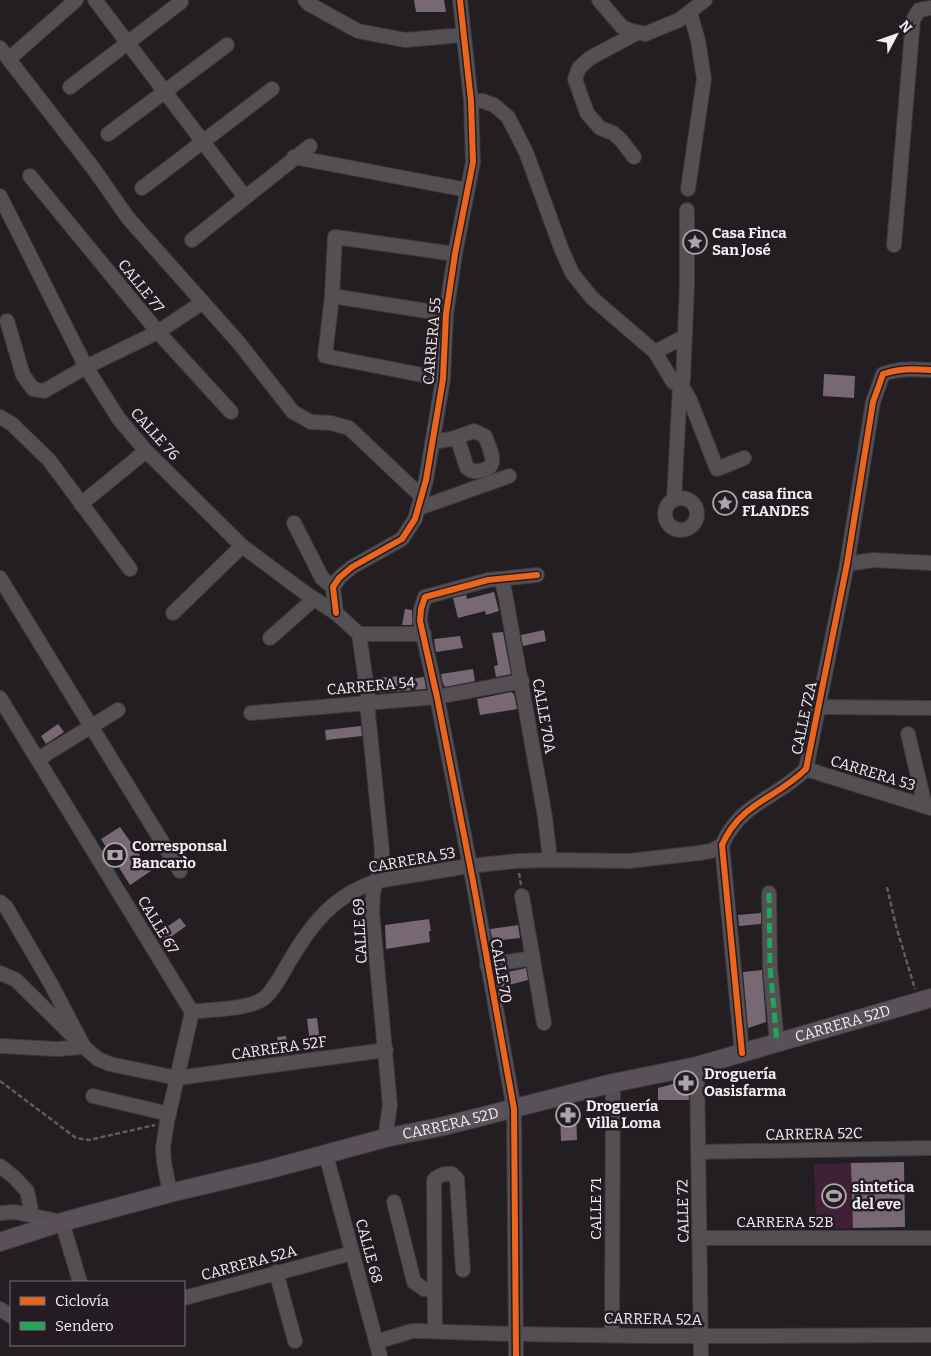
<svg xmlns="http://www.w3.org/2000/svg" width="931" height="1356" font-family="Bitter,serif">
<rect width="100%" height="100%" fill="#221e21"/>
<path fill="#3f2037" d="M 851,1163 L 853,1228 L 816,1229 L 814,1164 Z"/>
<g fill="#776874">
<path d="M 414,0 L 444,0 L 446,12 L 416,12 Z"/>
<path d="M 824,374 L 855,376 L 854,398 L 823,396 Z"/>
<path d="M 494,592 L 499,611 L 486,615 L 485,611 L 458,618 L 453,598 L 466,595 L 467,599 Z"/>
<path d="M 405,609 L 412,610 L 412,625 L 402,625 Z"/>
<path d="M 544,630 L 546,641 L 523,646 L 521,635 Z"/>
<path d="M 503,632 L 511,674 L 496,677 L 494,666 L 498,665 L 492,633 Z"/>
<path d="M 460,636 L 463,648 L 436,652 L 434,639 Z"/>
<path d="M 473,669 L 475,681 L 445,687 L 443,684 L 441,674 Z"/>
<path d="M 403,676 L 403,680 L 424,677 L 426,689 L 376,693 L 374,678 Z"/>
<path d="M 511,692 L 514,694 L 517,709 L 480,715 L 477,699 Z"/>
<path d="M 58,724 L 64,732 L 46,744 L 41,736 Z"/>
<path d="M 361,726 L 362,736 L 326,740 L 325,730 Z"/>
<path d="M 120,827 L 151,871 L 130,885 L 101,839 Z"/>
<path d="M 761,913 L 761,924 L 739,926 L 738,915 Z"/>
<path d="M 180,918 L 186,926 L 165,941 L 159,932 Z"/>
<path d="M 429,919 L 431,931 L 429,931 L 430,942 L 386,949 L 385,925 Z"/>
<path d="M 518,925 L 520,938 L 493,941 L 490,929 Z"/>
<path d="M 526,968 L 528,980 L 501,987 L 499,974 Z"/>
<path d="M 762,970 L 766,1022 L 748,1028 L 743,972 Z"/>
<path d="M 317,1018 L 321,1050 L 311,1051 L 307,1019 Z"/>
<path d="M 286,1036 L 289,1054 L 280,1055 L 277,1037 Z"/>
<path d="M 259,1043 L 260,1058 L 244,1060 L 243,1045 Z"/>
<path d="M 688,1080 L 689,1100 L 658,1100 L 658,1088 Z"/>
<path d="M 576,1112 L 577,1140 L 561,1141 L 560,1113 Z"/>
<path d="M 904,1162 L 905,1227 L 853,1228 L 851,1163 Z"/>
</g>
<g fill="none" stroke-linecap="round" stroke-linejoin="round">
<g stroke="#3d393c" stroke-width="16">
<g id="minor">
<path d="M 95,0 L 245,197"/>
<path d="M 305,0 L 309,4 L 358,31 L 405,40 L 463,35"/>
<path d="M 599,0 L 622,27 L 629,30 L 645,34 L 679,20 L 705,0"/>
<path d="M 0,48 L 93,168 L 128,218 L 239,343 L 293,412 L 311,422 L 331,423 L 349,428 L 422,497"/>
<path d="M 9,59 L 76,0"/>
<path d="M 70,87 L 181,2"/>
<path d="M 471,101 L 483,101 L 494,105 L 508,117 L 526,152 L 561,248 L 572,273 L 592,298 L 655,352 L 673,382 L 683,388 L 690,400 L 717,469 L 744,458"/>
<path d="M 108,134 L 227,45"/>
<path d="M 294,157 L 467,190"/>
<path d="M 634,157 L 621,140 L 613,133 L 600,128 L 587,113 L 575,79 L 579,68 L 590,58 L 637,33"/>
<path d="M 30,176 L 158,332 L 231,412"/>
<path d="M 142,188 L 272,89"/>
<path d="M 688,189 L 704,79 L 698,40 L 690,13"/>
<path d="M 0,196 L 86,367 L 119,419 L 146,451 L 242,546 L 308,595 L 336,613 L 359,634"/>
<path d="M 192,240 L 310,146"/>
<path d="M 894,245 L 913,20 L 919,10 L 931,8"/>
<path d="M 332,296 L 446,314"/>
<path d="M 7,321 L 23,375 L 33,389 L 44,391 L 86,367 L 158,332 L 203,302"/>
<path d="M 655,352 L 678,340 L 684,338"/>
<path d="M 443,379 L 325,356 L 332,296 L 335,237 L 455,254"/>
<path d="M 0,417 L 12,424 L 49,460 L 130,569"/>
<path d="M 432,442 L 451,439 L 474,431 L 485,436 C 489,448 500,466 483,470 C 476,472 473,472 467,468 L 457,437"/>
<circle cx="681" cy="514" r="16"/>
<path d="M 674,500 L 680,386 L 683,380 L 687,285 L 687,210"/>
<path d="M 81,504 L 146,451"/>
<path d="M 419,508 L 509,476"/>
<path d="M 294,523 L 322,578 L 333,587"/>
<path d="M 847,564 L 873,560 L 931,563"/>
<path d="M 0,578 L 180,871"/>
<path d="M 501,579 L 505,593 L 545,817 L 550,860"/>
<path d="M 173,613 L 242,546"/>
<path d="M 336,613 L 333,587 L 339,578 L 352,567 L 402,539 L 415,519 L 426,480 L 443,379 L 446,314 L 455,254 L 473,162 L 471,101 L 460,0"/>
<path d="M 359,634 L 368,696 L 367,703 L 382,851 L 381,867 L 373,893 L 372,911 L 390,1105 L 385,1138"/>
<path d="M 359,634 L 424,634"/>
<path d="M 270,638 L 314,599"/>
<path d="M 0,698 L 192,1012 L 167,1122 L 163,1148 L 164,1162 L 170,1193"/>
<path d="M 818,707 L 931,708"/>
<path d="M 251,713 L 437,697 L 522,681"/>
<path d="M 908,734 L 925,806"/>
<path d="M 38,759 L 118,710"/>
<path d="M 806,769 L 931,808"/>
<path d="M 769,893 L 770,967 L 777,1043"/>
<path d="M 522,896 L 544,1023"/>
<path d="M 0,902 L 6,907 L 52,986 L 84,1047 L 57,1049 L 0,1046"/>
<path d="M 487,965 L 533,958"/>
<path d="M 0,973 L 16,980 L 84,1047 L 98,1059 L 110,1064 L 177,1078 L 386,1050"/>
<path d="M 192,1012 C 212,1009 246,1010 263,999 C 273,992 283,972 289,962 C 311,924 334,895 377,881 L 469,866 L 517,861 L 550,860 L 629,861 L 699,853 L 711,851 L 722,845"/>
<path d="M 742,1053 L 722,845 C 741,802 776,799 806,769 L 847,564 L 873,402 L 883,374 C 899,368 914,369 931,370"/>
<path d="M 697,1066 L 701,1356"/>
<path d="M 93,1096 L 169,1114"/>
<path d="M 698,1152 L 931,1148"/>
<path d="M 326,1155 L 380,1356"/>
<path d="M 0,1166 L 14,1177 L 27,1191 L 32,1215"/>
<path d="M 394,1202 L 414,1282 L 424,1289 L 434,1290"/>
<path d="M 0,1213 L 15,1212 L 62,1222 L 80,1282"/>
<path d="M 699,1238 L 931,1238"/>
<path d="M 276,1272 L 295,1341"/>
<path d="M 184,1298 L 352,1253"/>
<path d="M 0,1309 L 11,1316"/>
<path d="M 435,1331 L 434,1180 C 439,1175 444,1173 452,1174 L 457,1179 L 463,1270"/>
<path d="M 612,1335 L 613,1083"/>
<path d="M 376,1342 L 412,1331 L 420,1331 C 590,1338 761,1336 931,1335"/>
<path d="M 516,1356 L 514,1109 L 473,881 L 437,697 L 420,621 L 421,609 L 425,597 L 488,580 L 537,575"/>
</g>
</g>
<g stroke="#3d393c" stroke-width="20">
<g id="major">
<path id="s1" d="M 0,1242 L 62,1222 L 170,1193 L 267,1170 L 385,1138 L 444,1126 L 613,1083 L 697,1066 L 931,998"/>
</g>
</g>
<g stroke="#605d5f" stroke-width="2.5" stroke-dasharray="5 2.5" stroke-linecap="butt">
<path d="M 519,873 L 521,885"/>
<path d="M 887,887 L 896,926 L 915,989"/>
<path d="M 0,1081 L 76,1138 L 89,1140 L 155,1125"/>
</g>
<use href="#minor" stroke="#534f52" stroke-width="14"/>
<use href="#major" stroke="#595157" stroke-width="18"/>
<path stroke="#20a55d" stroke-width="5" stroke-dasharray="10 5" stroke-linecap="butt" d="M 769,893 L 770,967 L 777,1043"/>
<g stroke="#241c22" stroke-width="9">
<g id="cycleway">
<path d="M 336,613 L 333,587 L 339,578 L 352,567 L 402,539 L 415,519 L 426,480 L 443,379 L 446,314 L 455,254 L 473,162 L 471,101 L 460,0"/>
<path d="M 742,1053 L 722,845 C 741,802 776,799 806,769 L 847,564 L 873,402 L 883,374 C 899,368 914,369 931,370"/>
<path d="M 516,1356 L 514,1109 L 473,881 L 437,697 L 420,621 L 421,609 L 425,597 L 488,580 L 537,575"/>
</g>
</g>
<use href="#cycleway" stroke="#eb651d" stroke-width="6"/>
</g>
<defs>
<g id="sight-ring" transform="scale(1.25)"><circle r="9.5" fill="#241c22" stroke="#aaa5a8" stroke-width="1.5"/><path d="M0-6L1.8-2.2L6-1.7L2.9 1.2L3.7 5.4L0 3.3L-3.7 5.4L-2.9 1.2L-6-1.7L-1.8-2.2Z" fill="#aaa5a8"/></g>
<g id="bank-ring" transform="scale(1.25)"><circle r="9.5" fill="#241c22" stroke="#aaa5a8" stroke-width="1.5"/><path d="M-6-4H6V4H-6ZM0-2.3a2.3 2.3 0 1 0 0 4.6a2.3 2.3 0 1 0 0-4.6Z" fill="#aaa5a8"/></g>
<g id="pharmacy-ring" transform="scale(1.25)"><circle r="9.5" fill="#241c22" stroke="#aaa5a8" stroke-width="1.5"/><path d="M-2-6h4v4h4v4h-4v4h-4v-4h-4v-4h4Z" fill="#aaa5a8"/></g>
<g id="stadium-ring" transform="scale(1.25)"><circle r="9.5" fill="#241c22" stroke="#aaa5a8" stroke-width="1.5"/><path d="M0-5a6.5 5 0 1 0 0 10a6.5 5 0 1 0 0-10ZM-3.5-1.8h7v3.6h-7Z" fill="#aaa5a8"/></g>
</defs>
<g fill-rule="evenodd">
<use href="#sight-ring" x="695" y="242"/>
<use href="#sight-ring" x="725" y="503"/>
<use href="#bank-ring" x="115" y="855"/>
<use href="#pharmacy-ring" x="686" y="1083"/>
<use href="#pharmacy-ring" x="568" y="1115"/>
<use href="#stadium-ring" x="834" y="1196"/>
</g>
<g text-anchor="middle" stroke-width="5" stroke-linejoin="round" paint-order="stroke">
<g font-size="15" font-weight="bold" fill="#f3edf1" stroke="#241c22" text-anchor="start">
<text x="712" y="238">Casa Finca<tspan x="712" dy="17">San José</tspan></text>
<text x="742" y="499">casa finca<tspan x="742" dy="17">FLANDES</tspan></text>
<text x="132" y="851">Corresponsal<tspan x="132" dy="17">Bancarìo</tspan></text>
<text x="704" y="1079">Droguería<tspan x="704" dy="17">Oasisfarma</tspan></text>
<text x="586" y="1111">Droguería<tspan x="586" dy="17">Villa Loma</tspan></text>
<text x="852" y="1192">sintetica<tspan x="852" dy="17">del eve</tspan></text>
</g>
<g font-size="15" fill="#f3edf1" stroke="#241c22">
<text transform="translate(141 286) rotate(51)" y="5">CALLE 77</text>
<text transform="translate(432 341) rotate(-85)" y="5">CARRERA 55</text>
<text transform="translate(155 434) rotate(48)" y="5">CALLE 76</text>
<text transform="translate(371 686) rotate(-5)" y="5">CARRERA 54</text>
<text transform="translate(544 716) rotate(80)" y="5">CALLE 70A</text>
<text transform="translate(804 718) rotate(-78)" y="5">CALLE 72A</text>
<text transform="translate(873 773) rotate(17)" y="5">CARRERA 53</text>
<text transform="translate(412 860) rotate(-10)" y="5">CARRERA 53</text>
<text transform="translate(158 925) rotate(59)" y="5">CALLE 67</text>
<text transform="translate(360 931) rotate(-93)" y="5">CALLE 69</text>
<text transform="translate(501 971) rotate(80)" y="5">CALLE 70</text>
<text dy="5" stroke="none"><textPath href="#s1" startOffset="871">CARRERA 52D</textPath></text>
<text transform="translate(279 1048) rotate(-8)" y="5">CARRERA 52F</text>
<text dy="5" stroke="none"><textPath href="#s1" startOffset="466">CARRERA 52D</textPath></text>
<text transform="translate(814 1134) rotate(-1)" y="5">CARRERA 52C</text>
<text transform="translate(596 1209) rotate(-90)" y="5">CALLE 71</text>
<text transform="translate(683 1211) rotate(-91)" y="5">CALLE 72</text>
<text x="785" y="1227">CARRERA 52B</text>
<text transform="translate(369 1251) rotate(75)" y="5">CALLE 68</text>
<text transform="translate(249 1263) rotate(-15)" y="5">CARRERA 52A</text>
<text transform="translate(653 1319) rotate(1)" y="5">CARRERA 52A</text>
</g>
</g>
<rect x="10" y="1281" width="175" height="65" fill="#241c22" stroke="#777075"/>
<rect x="20" y="1297" width="25" height="8" fill="#eb651d" stroke="#777075"/>
<text x="55" y="1306" font-size="15" fill="#f3edf1">Ciclovía</text>
<rect x="20" y="1322" width="25" height="8" fill="#20a55d" stroke="#777075"/>
<text x="55" y="1331" font-size="15" fill="#f3edf1">Sendero</text>
<g transform="translate(896 35) rotate(49)" stroke="#241c22" stroke-width="4" paint-order="stroke">
<path d="M0-4L9 19L0 12L-9 19Z" fill="#f3edf1"/>
<text y="-8" font-size="14" font-weight="bold" text-anchor="middle" fill="#f3edf1">N</text>
</g>
</svg>
